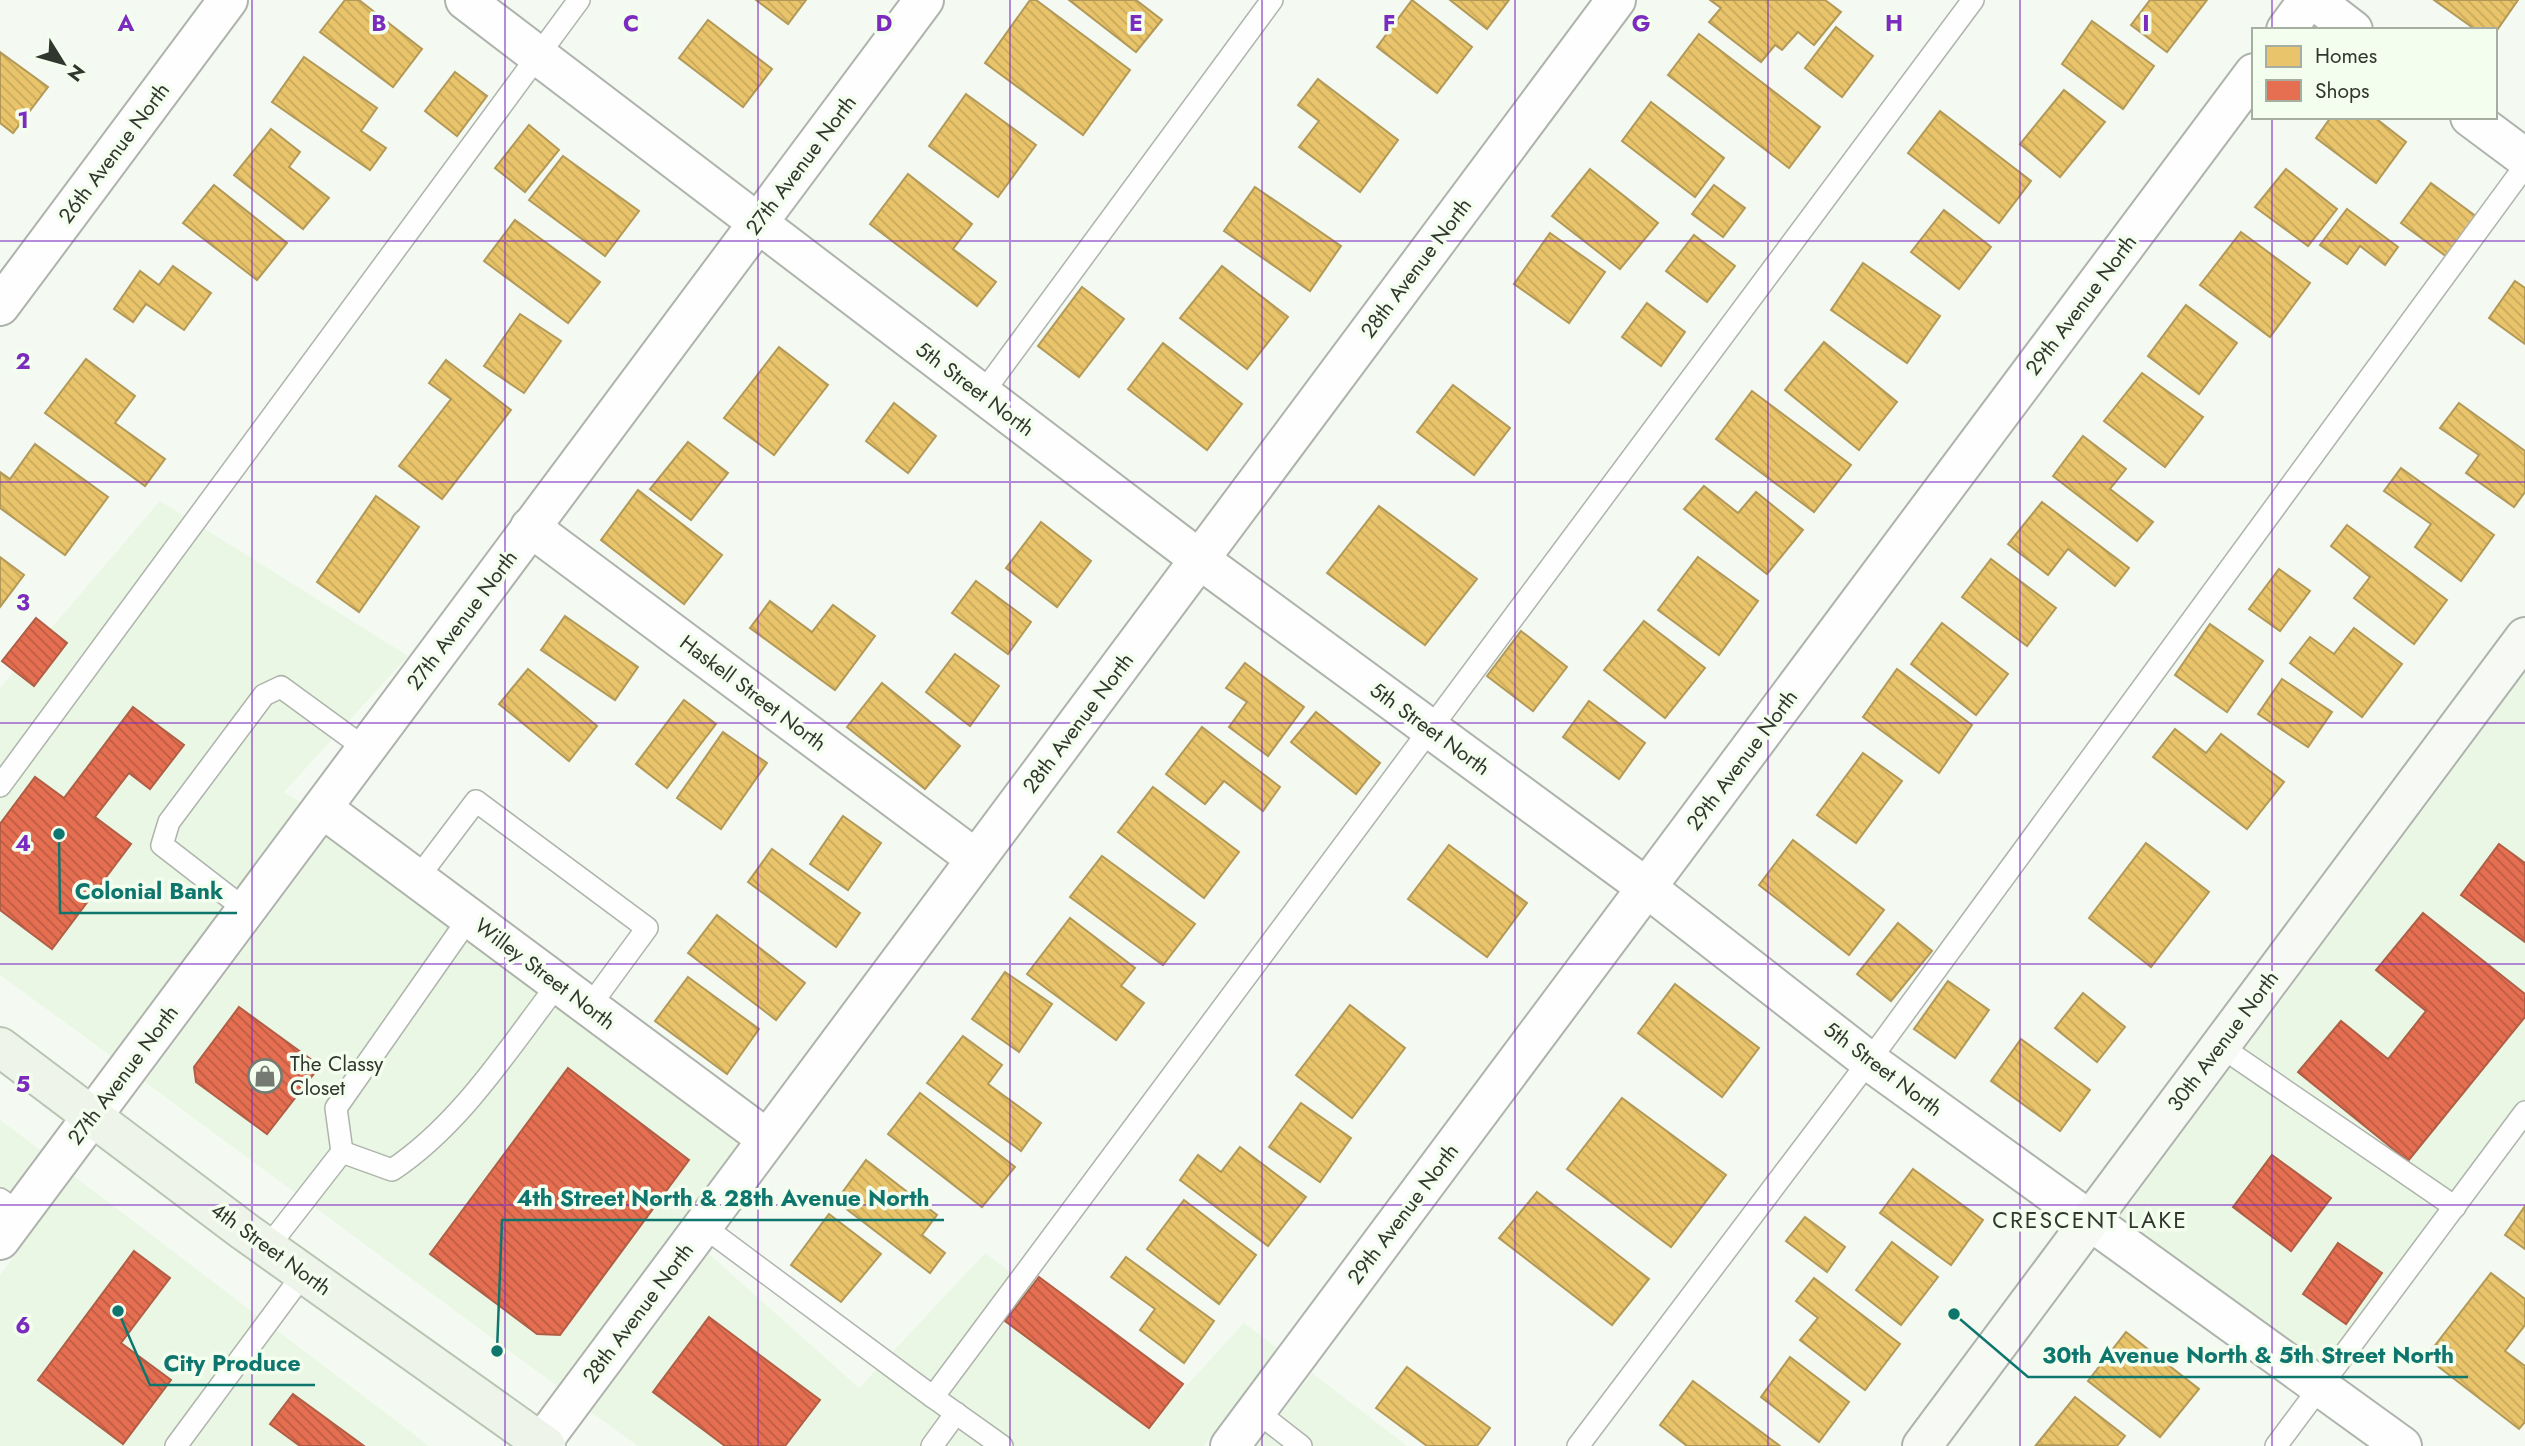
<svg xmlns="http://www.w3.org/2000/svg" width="2525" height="1446" font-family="Jost,sans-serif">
<defs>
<pattern id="homes-back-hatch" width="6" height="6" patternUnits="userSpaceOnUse" patternTransform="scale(1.75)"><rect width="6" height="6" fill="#e9c46a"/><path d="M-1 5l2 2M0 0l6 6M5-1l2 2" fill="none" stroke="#c8a95c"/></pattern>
<pattern id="shops-back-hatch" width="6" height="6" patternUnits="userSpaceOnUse" patternTransform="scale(1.75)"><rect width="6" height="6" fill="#e76f51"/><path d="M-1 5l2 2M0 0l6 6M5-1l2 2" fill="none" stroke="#bc5c44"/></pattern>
</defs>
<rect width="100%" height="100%" fill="#f4faf2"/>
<g fill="#eaf7e4">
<path d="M 160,501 L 408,656 L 284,792 L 300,802 L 111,1056 L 0,975 L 0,688 Z"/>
<path d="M 2525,673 L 2525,1111 L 2336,1375 L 2119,1218 Z"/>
<path d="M 328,836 L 739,1142 L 557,1386 L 145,1082 Z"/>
<path d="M 0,1120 L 40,1150 L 0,1204 Z"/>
<path d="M 74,1176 L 429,1446 L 0,1446 L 0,1275 Z"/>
<path d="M 985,1253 L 1178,1395 L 1244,1323 L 1277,1348 L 1204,1446 L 638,1446 L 591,1412 L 709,1254 L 859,1388 Z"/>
<path d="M 1312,1373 L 1407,1446 L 1257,1446 Z"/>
</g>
<g fill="url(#homes-back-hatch)" stroke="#b29958" stroke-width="2">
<path d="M 345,0 L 359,0 L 422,49 L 393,87 L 320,32 Z"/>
<path d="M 756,0 L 806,0 L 788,24 Z"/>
<path d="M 1030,0 L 1036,0 L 1130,70 L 1083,135 L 985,63 Z"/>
<path d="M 1069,0 L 1136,0 L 1162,20 L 1136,52 Z"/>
<path d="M 1412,0 L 1472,47 L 1437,93 L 1377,47 Z"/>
<path d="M 1450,0 L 1509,0 L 1487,29 Z"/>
<path d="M 1710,0 L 1825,0 L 1841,12 L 1814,45 L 1798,32 L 1782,50 L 1775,45 L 1761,62 L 1709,22 L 1721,8 Z"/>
<path d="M 2150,0 L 2207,0 L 2167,52 L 2131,25 Z"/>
<path d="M 2434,0 L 2518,0 L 2495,33 L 2495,30 L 2476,30 Z"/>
<path d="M 708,20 L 772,69 L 743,107 L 679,58 Z"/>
<path d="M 2092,21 L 2154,66 L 2123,109 L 2062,64 Z"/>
<path d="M 1836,27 L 1873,56 L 1842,97 L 1805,68 Z"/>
<path d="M 1699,34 L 1820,127 L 1789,168 L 1668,75 Z"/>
<path d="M 0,52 L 48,87 L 13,133 L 0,123 Z"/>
<path d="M 304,57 L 377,108 L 361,131 L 386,148 L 370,170 L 272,102 Z"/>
<path d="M 455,72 L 487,96 L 457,136 L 425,111 Z"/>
<path d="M 1318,79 L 1398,140 L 1360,192 L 1299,147 L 1319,121 L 1298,105 Z"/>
<path d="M 2064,90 L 2105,122 L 2060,177 L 2020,144 Z"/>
<path d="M 966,94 L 1036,145 L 998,197 L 929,146 Z"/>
<path d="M 1651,102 L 1724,158 L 1695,197 L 1622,141 Z"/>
<path d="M 1940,111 L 2031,181 L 1999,223 L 1908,153 Z"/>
<path d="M 2331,117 L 2374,117 L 2406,142 L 2376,183 L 2316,138 Z"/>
<path d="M 529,125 L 559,150 L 525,192 L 495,168 Z"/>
<path d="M 271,129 L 300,152 L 289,167 L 329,198 L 303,229 L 234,175 Z"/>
<path d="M 563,156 L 639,211 L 605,256 L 529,200 Z"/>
<path d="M 1590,169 L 1658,223 L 1620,269 L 1552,216 Z"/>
<path d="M 2286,169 L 2337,209 L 2308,246 L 2255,207 Z"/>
<path d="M 908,174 L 972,224 L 953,249 L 996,282 L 977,306 L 870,224 Z"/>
<path d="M 2431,183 L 2481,220 L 2451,260 L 2401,223 Z"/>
<path d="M 214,185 L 287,243 L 257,280 L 183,223 Z"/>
<path d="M 1714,185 L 1745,208 L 1723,237 L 1692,214 Z"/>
<path d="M 1255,187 L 1341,246 L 1310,291 L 1224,231 Z"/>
<path d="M 2347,209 L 2398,247 L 2385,265 L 2360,246 L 2347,264 L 2320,245 Z"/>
<path d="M 1944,210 L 1991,247 L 1959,289 L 1911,252 Z"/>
<path d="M 515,220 L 600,282 L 568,323 L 484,261 Z"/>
<path d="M 2241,232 L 2310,283 L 2270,337 L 2200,285 Z"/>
<path d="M 1550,233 L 1605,272 L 1569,323 L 1514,284 Z"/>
<path d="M 1694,235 L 1735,266 L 1707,302 L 1666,271 Z"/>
<path d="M 1863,263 L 1940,316 L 1907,363 L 1831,310 Z"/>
<path d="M 173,266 L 211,293 L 184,330 L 146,304 L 133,322 L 114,309 L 140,271 L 159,285 Z"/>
<path d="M 1222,266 L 1288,317 L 1247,369 L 1180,318 Z"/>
<path d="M 2515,281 L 2525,288 L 2525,344 L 2489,318 Z"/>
<path d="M 1082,287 L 1124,319 L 1079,377 L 1038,346 Z"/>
<path d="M 1647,303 L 1685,332 L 1661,366 L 1622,337 Z"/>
<path d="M 2186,305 L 2237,343 L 2199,394 L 2148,356 Z"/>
<path d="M 520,314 L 561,341 L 524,393 L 484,366 Z"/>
<path d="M 1824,342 L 1897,402 L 1859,450 L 1785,390 Z"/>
<path d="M 1163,343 L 1242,404 L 1207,450 L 1128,389 Z"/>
<path d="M 779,347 L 828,385 L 774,455 L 724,418 Z"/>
<path d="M 86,359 L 135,396 L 115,423 L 165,459 L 145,486 L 45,413 Z"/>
<path d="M 446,360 L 511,410 L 442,499 L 399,466 L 451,399 L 429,383 Z"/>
<path d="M 2142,373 L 2203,417 L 2165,467 L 2104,421 Z"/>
<path d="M 1453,385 L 1510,428 L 1474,475 L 1417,432 Z"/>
<path d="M 1752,391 L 1851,465 L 1814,512 L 1716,439 Z"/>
<path d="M 894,403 L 936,436 L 908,473 L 866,441 Z"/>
<path d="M 2459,403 L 2525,451 L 2525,492 L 2514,507 L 2466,473 L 2479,455 L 2440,428 Z"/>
<path d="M 2083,436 L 2126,469 L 2110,489 L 2153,522 L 2137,541 L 2053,476 Z"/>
<path d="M 688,442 L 728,473 L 691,520 L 650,489 Z"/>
<path d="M 35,444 L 108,497 L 65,555 L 0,508 L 0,472 L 10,479 Z"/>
<path d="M 2401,468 L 2494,535 L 2461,581 L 2415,547 L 2431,524 L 2384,491 Z"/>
<path d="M 1704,486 L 1738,513 L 1756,492 L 1803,530 L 1767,574 L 1684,509 Z"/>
<path d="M 638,490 L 722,555 L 684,604 L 601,540 Z"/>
<path d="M 376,496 L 419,527 L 359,612 L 317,582 Z"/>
<path d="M 2042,502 L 2129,568 L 2115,586 L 2068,549 L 2048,575 L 2008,544 Z"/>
<path d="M 1379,506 L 1477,579 L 1425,645 L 1327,573 Z"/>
<path d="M 1041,522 L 1091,561 L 1057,607 L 1006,568 Z"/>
<path d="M 2347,525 L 2447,600 L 2414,644 L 2354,598 L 2370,577 L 2331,546 Z"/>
<path d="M 0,557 L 24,575 L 0,607 Z"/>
<path d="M 1698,557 L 1758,601 L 1719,655 L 1658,610 Z"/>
<path d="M 1991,559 L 2056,608 L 2027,646 L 1962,597 Z"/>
<path d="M 2279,569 L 2310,591 L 2280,631 L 2249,609 Z"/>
<path d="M 976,581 L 1031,622 L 1008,654 L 952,613 Z"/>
<path d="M 770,601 L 812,632 L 833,605 L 875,636 L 835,690 L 750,628 Z"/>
<path d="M 565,616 L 638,667 L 615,700 L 541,650 Z"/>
<path d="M 1644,621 L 1705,668 L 1665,718 L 1604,670 Z"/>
<path d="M 1942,623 L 2008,674 L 1976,715 L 1911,664 Z"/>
<path d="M 2210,624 L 2263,661 L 2227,712 L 2175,675 Z"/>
<path d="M 2354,628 L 2402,664 L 2362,717 L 2290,663 L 2310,637 L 2334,654 Z"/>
<path d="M 1521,631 L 1567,667 L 1533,711 L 1487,676 Z"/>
<path d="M 955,654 L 999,686 L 970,726 L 926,692 Z"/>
<path d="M 1245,663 L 1304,707 L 1268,756 L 1229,727 L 1247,702 L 1226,688 Z"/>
<path d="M 528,669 L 597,726 L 569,761 L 499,704 Z"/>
<path d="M 1897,669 L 1972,725 L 1939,773 L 1863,717 Z"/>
<path d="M 2282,679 L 2332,712 L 2308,747 L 2258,714 Z"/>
<path d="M 882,683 L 960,746 L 925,789 L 847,727 Z"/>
<path d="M 684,700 L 716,724 L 667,788 L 636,764 Z"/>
<path d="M 1589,701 L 1645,743 L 1619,779 L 1563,737 Z"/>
<path d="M 1316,712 L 1380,763 L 1356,794 L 1291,742 Z"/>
<path d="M 1202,727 L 1280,787 L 1263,811 L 1224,781 L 1205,804 L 1166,774 Z"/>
<path d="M 2175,729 L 2206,753 L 2221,734 L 2284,782 L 2247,829 L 2153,757 Z"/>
<path d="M 723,732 L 767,763 L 721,829 L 677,798 Z"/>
<path d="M 1863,753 L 1902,781 L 1856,843 L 1817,815 Z"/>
<path d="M 1153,787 L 1239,852 L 1204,898 L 1118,832 Z"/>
<path d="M 843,816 L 881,843 L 848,890 L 810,864 Z"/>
<path d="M 1793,840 L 1884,910 L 1849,955 L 1759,885 Z"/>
<path d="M 2146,843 L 2209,892 L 2151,967 L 2089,918 Z"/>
<path d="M 1449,845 L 1527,903 L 1487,957 L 1408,899 Z"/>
<path d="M 772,849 L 860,913 L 836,947 L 748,882 Z"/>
<path d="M 1102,856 L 1195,924 L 1163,965 L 1070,897 Z"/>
<path d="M 717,915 L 805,983 L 776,1020 L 688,953 Z"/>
<path d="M 1070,918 L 1135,968 L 1121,986 L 1144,1003 L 1116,1040 L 1027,974 Z"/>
<path d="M 1898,923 L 1932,951 L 1891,1001 L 1857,974 Z"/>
<path d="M 1005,972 L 1052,1004 L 1019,1052 L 972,1019 Z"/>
<path d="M 688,977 L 759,1029 L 727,1074 L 655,1021 Z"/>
<path d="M 1948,981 L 1989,1010 L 1955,1058 L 1914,1029 Z"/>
<path d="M 1675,984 L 1759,1048 L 1722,1097 L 1638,1033 Z"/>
<path d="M 2083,993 L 2125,1027 L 2097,1062 L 2055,1028 Z"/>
<path d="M 1350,1005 L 1405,1048 L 1352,1118 L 1296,1075 Z"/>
<path d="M 963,1036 L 1002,1065 L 988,1084 L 1041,1123 L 1021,1151 L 927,1083 Z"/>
<path d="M 2021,1039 L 2090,1090 L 2060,1131 L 1991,1081 Z"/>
<path d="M 920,1093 L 1015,1167 L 982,1207 L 888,1134 Z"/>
<path d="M 1622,1098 L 1726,1175 L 1671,1247 L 1567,1169 Z"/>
<path d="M 1301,1103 L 1351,1138 L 1320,1182 L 1269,1147 Z"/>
<path d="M 1240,1147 L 1306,1197 L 1268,1246 L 1180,1180 L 1198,1155 L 1221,1172 Z"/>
<path d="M 866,1160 L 937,1215 L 922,1235 L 945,1253 L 930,1273 L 836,1201 Z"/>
<path d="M 1913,1169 L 1983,1220 L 1951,1265 L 1880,1213 Z"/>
<path d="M 1537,1192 L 1649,1279 L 1612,1325 L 1499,1238 Z"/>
<path d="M 1184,1200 L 1256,1255 L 1219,1304 L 1147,1249 Z"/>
<path d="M 2525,1206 L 2525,1249 L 2505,1235 Z"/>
<path d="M 829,1214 L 881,1254 L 841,1302 L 791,1265 Z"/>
<path d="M 1805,1217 L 1845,1247 L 1827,1272 L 1786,1241 Z"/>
<path d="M 1892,1242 L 1938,1277 L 1901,1325 L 1856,1290 Z"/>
<path d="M 1126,1257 L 1214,1321 L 1184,1363 L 1140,1330 L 1155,1309 L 1111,1277 Z"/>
<path d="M 2491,1273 L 2525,1299 L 2525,1325 L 2505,1351 L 2525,1366 L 2525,1422 L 2519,1429 L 2426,1357 Z"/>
<path d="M 1814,1278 L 1900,1344 L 1865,1390 L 1800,1340 L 1818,1318 L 1796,1301 Z"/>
<path d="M 2126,1332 L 2199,1389 L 2160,1437 L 2088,1381 Z"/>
<path d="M 1790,1357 L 1849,1402 L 1819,1442 L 1761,1397 Z"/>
<path d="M 1407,1367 L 1490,1428 L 1477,1446 L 1427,1446 L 1376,1408 Z"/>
<path d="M 1693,1381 L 1780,1446 L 1687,1446 L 1660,1425 Z"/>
<path d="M 2075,1397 L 2125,1436 L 2117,1446 L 2036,1445 Z"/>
</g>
<g fill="url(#shops-back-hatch)" stroke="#b05e46" stroke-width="2">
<path d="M 36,618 L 67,643 L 34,686 L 2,661 Z"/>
<path d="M 133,707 L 184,745 L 150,789 L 129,773 L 95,817 L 131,844 L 52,949 L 0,910 L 0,824 L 35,777 L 64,798 Z"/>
<path d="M 2499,844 L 2525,863 L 2525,942 L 2461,895 Z"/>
<path d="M 2423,913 L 2525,994 L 2525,1017 L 2408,1161 L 2298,1072 L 2341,1021 L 2388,1059 L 2426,1011 L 2376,970 Z"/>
<path d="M 239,1007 L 320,1066 L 267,1134 L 196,1082 L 194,1067 Z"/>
<path d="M 568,1068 L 689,1160 L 560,1335 L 537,1334 L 430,1254 Z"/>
<path d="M 2272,1155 L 2331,1198 L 2291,1251 L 2233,1207 Z"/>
<path d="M 2338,1243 L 2382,1273 L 2346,1324 L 2303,1294 Z"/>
<path d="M 134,1251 L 170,1278 L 121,1343 L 171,1380 L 123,1444 L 38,1380 Z"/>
<path d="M 1039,1277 L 1183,1384 L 1149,1428 L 1005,1321 Z"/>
<path d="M 709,1317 L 820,1400 L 785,1446 L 725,1446 L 653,1392 Z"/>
<path d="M 293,1394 L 364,1446 L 300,1446 L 270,1424 Z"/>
</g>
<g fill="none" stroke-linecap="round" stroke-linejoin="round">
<g stroke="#aeb3ac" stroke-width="24">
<g id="lane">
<path d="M 982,394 L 1272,0"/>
<path d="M 0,786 L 579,0"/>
<path d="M 417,879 L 476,801 L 647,928 L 589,1007"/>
<path d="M 246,910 L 162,845 L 169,822 L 264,695 L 281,687 L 366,749"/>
<path d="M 2220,1046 L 2455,1207"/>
<path d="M 342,1152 L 336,1108 L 469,918"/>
<path d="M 0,1199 L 20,1213"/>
<path d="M 703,1226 L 933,1397 L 1973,0"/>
<path d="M 268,1247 L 342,1152 L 392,1170 C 461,1124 508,1049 558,984"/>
<path d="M 933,1397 L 1002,1446"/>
<path d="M 1256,1411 L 1301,1446"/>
<path d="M 176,1446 L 304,1273"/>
<path d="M 932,1446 L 956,1413"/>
<path d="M 1578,1446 L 1869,1061 L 2525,166"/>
<path d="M 2276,1446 L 2525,1112"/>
</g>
</g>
<g stroke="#aeb3ac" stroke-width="42">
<g id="street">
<path d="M 465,0 L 1199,559 L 1647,888 L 1869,1061 L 2402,1446"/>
<path d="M 2314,0 L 2353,30"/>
<path d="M 2286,30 L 2308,0"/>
<path d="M 2470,117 L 2525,158"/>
<path d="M 0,306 L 228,0"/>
<path d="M 530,527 L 976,859"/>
<path d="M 322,808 L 767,1139"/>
<path d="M 0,1240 L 924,0"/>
<path d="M 539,1446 L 1616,0"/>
<path d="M 1230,1446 L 2254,73"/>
</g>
</g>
<g stroke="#aeb3ac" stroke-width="42">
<path id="secondary" d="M 1922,1446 L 2525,637"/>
</g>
<g stroke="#b8c4b2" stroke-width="42">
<path id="primary" d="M 0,1047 L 244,1231 L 546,1446"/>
</g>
<use href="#lane" stroke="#fdfefd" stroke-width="21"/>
<use href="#street" stroke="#fdfefd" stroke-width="38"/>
<use href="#secondary" stroke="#f6f9f4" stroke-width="38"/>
<use href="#primary" stroke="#eef4ea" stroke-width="38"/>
</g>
<path fill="none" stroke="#7b2cbf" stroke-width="2" stroke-opacity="0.55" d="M 252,0 L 252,1446M 505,0 L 505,1446M 758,0 L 758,1446M 1010,0 L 1010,1446M 1262,0 L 1262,1446M 1515,0 L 1515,1446M 1768,0 L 1768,1446M 2020,0 L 2020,1446M 2272,0 L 2272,30M 2272,117 L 2272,1446M 0,241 L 2525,241M 0,482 L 2525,482M 0,723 L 2525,723M 0,964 L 2525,964M 0,1205 L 2525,1205"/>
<defs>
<g id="shop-ring" transform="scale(1.75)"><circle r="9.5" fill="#f3feee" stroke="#757b73" stroke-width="1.5"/><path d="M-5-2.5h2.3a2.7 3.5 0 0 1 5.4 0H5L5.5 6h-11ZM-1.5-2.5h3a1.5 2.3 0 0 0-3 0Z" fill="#757b73"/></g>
</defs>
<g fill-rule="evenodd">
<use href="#shop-ring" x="265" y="1076"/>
</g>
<g text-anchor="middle" stroke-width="7" stroke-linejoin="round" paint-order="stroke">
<g font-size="21" fill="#31362e" stroke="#f3feee">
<text transform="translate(114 153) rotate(-53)" y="7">26th Avenue North</text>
<text transform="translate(801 165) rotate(-53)" y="7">27th Avenue North</text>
<text transform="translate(1416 268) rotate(-53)" y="7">28th Avenue North</text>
<text transform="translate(2081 305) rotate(-53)" y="7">29th Avenue North</text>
<text transform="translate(975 389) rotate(37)" y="7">5th Street North</text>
<text transform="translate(462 620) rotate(-53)" y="7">27th Avenue North</text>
<text transform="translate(753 693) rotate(37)" y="7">Haskell Street North</text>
<text transform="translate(1078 723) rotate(-53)" y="7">28th Avenue North</text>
<text transform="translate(1430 729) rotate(36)" y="7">5th Street North</text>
<text transform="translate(1742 760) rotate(-53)" y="7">29th Avenue North</text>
<text transform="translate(545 974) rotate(37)" y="7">Willey Street North</text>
<text transform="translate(2223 1041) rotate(-53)" y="7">30th Avenue North</text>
<text transform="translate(1883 1069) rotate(37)" y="7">5th Street North</text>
<text transform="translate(123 1075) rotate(-53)" y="7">27th Avenue North</text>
<text transform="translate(1403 1214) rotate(-53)" y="7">29th Avenue North</text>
<text transform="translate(271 1249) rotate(36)" y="7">4th Street North</text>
<text transform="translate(638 1313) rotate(-53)" y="7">28th Avenue North</text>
</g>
<g font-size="21" fill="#31362e" stroke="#f3feee" text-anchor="start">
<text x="290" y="1071">The Classy<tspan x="290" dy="24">Closet</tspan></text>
</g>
<g font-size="23" letter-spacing="2" fill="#31362e" stroke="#f3feee">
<text x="2090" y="1228">CRESCENT LAKE</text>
</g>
</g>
<g font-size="23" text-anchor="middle" font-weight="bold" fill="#7b2cbf" stroke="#f3feee" stroke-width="7" stroke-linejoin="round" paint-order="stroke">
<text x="126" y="31">A</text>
<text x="379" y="31">B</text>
<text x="631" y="31">C</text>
<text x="884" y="31">D</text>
<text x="1136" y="31">E</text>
<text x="1389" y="31">F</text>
<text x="1641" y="31">G</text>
<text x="1894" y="31">H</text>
<text x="2146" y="31">I</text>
<text x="23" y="128">1</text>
<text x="23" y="369">2</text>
<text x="23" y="610">3</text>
<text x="23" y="851">4</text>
<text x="23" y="1092">5</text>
<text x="23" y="1333">6</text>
</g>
<path fill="none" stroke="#0f766e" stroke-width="2.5" d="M59 834L60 913H237M497 1351L502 1220H944M1954 1314L2028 1377H2468M118 1311L150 1385H315"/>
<g fill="#0f766e" stroke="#f3feee" stroke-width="2.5">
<circle cx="59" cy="834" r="7"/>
<circle cx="497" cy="1351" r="7"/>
<circle cx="1954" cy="1314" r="7"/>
<circle cx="118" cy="1311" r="7"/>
</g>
<g font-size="23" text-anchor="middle" font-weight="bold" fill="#0f766e" stroke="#f3feee" stroke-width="7" stroke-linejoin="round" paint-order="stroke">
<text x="149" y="899">Colonial Bank</text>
<text x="723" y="1206">4th Street North &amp; 28th Avenue North</text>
<text x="2248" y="1363">30th Avenue North &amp; 5th Street North</text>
<text x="232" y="1371">City Produce</text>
</g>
<rect x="2252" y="28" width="245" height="91" fill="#f3feee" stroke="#a5aea1" stroke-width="2"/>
<rect x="2266" y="46" width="35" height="21" fill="#e9c46a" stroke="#a5aea1" stroke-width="2"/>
<text x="2315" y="63" font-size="21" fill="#31362e">Homes</text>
<rect x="2266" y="80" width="35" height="21" fill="#e76f51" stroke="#a5aea1" stroke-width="2"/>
<text x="2315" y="98" font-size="21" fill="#31362e">Shops</text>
<g transform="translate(63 63) rotate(127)" stroke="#f3feee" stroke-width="5" paint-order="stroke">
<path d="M0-5L12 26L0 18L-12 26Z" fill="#31362e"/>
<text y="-10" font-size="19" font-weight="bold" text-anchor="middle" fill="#31362e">N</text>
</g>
</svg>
